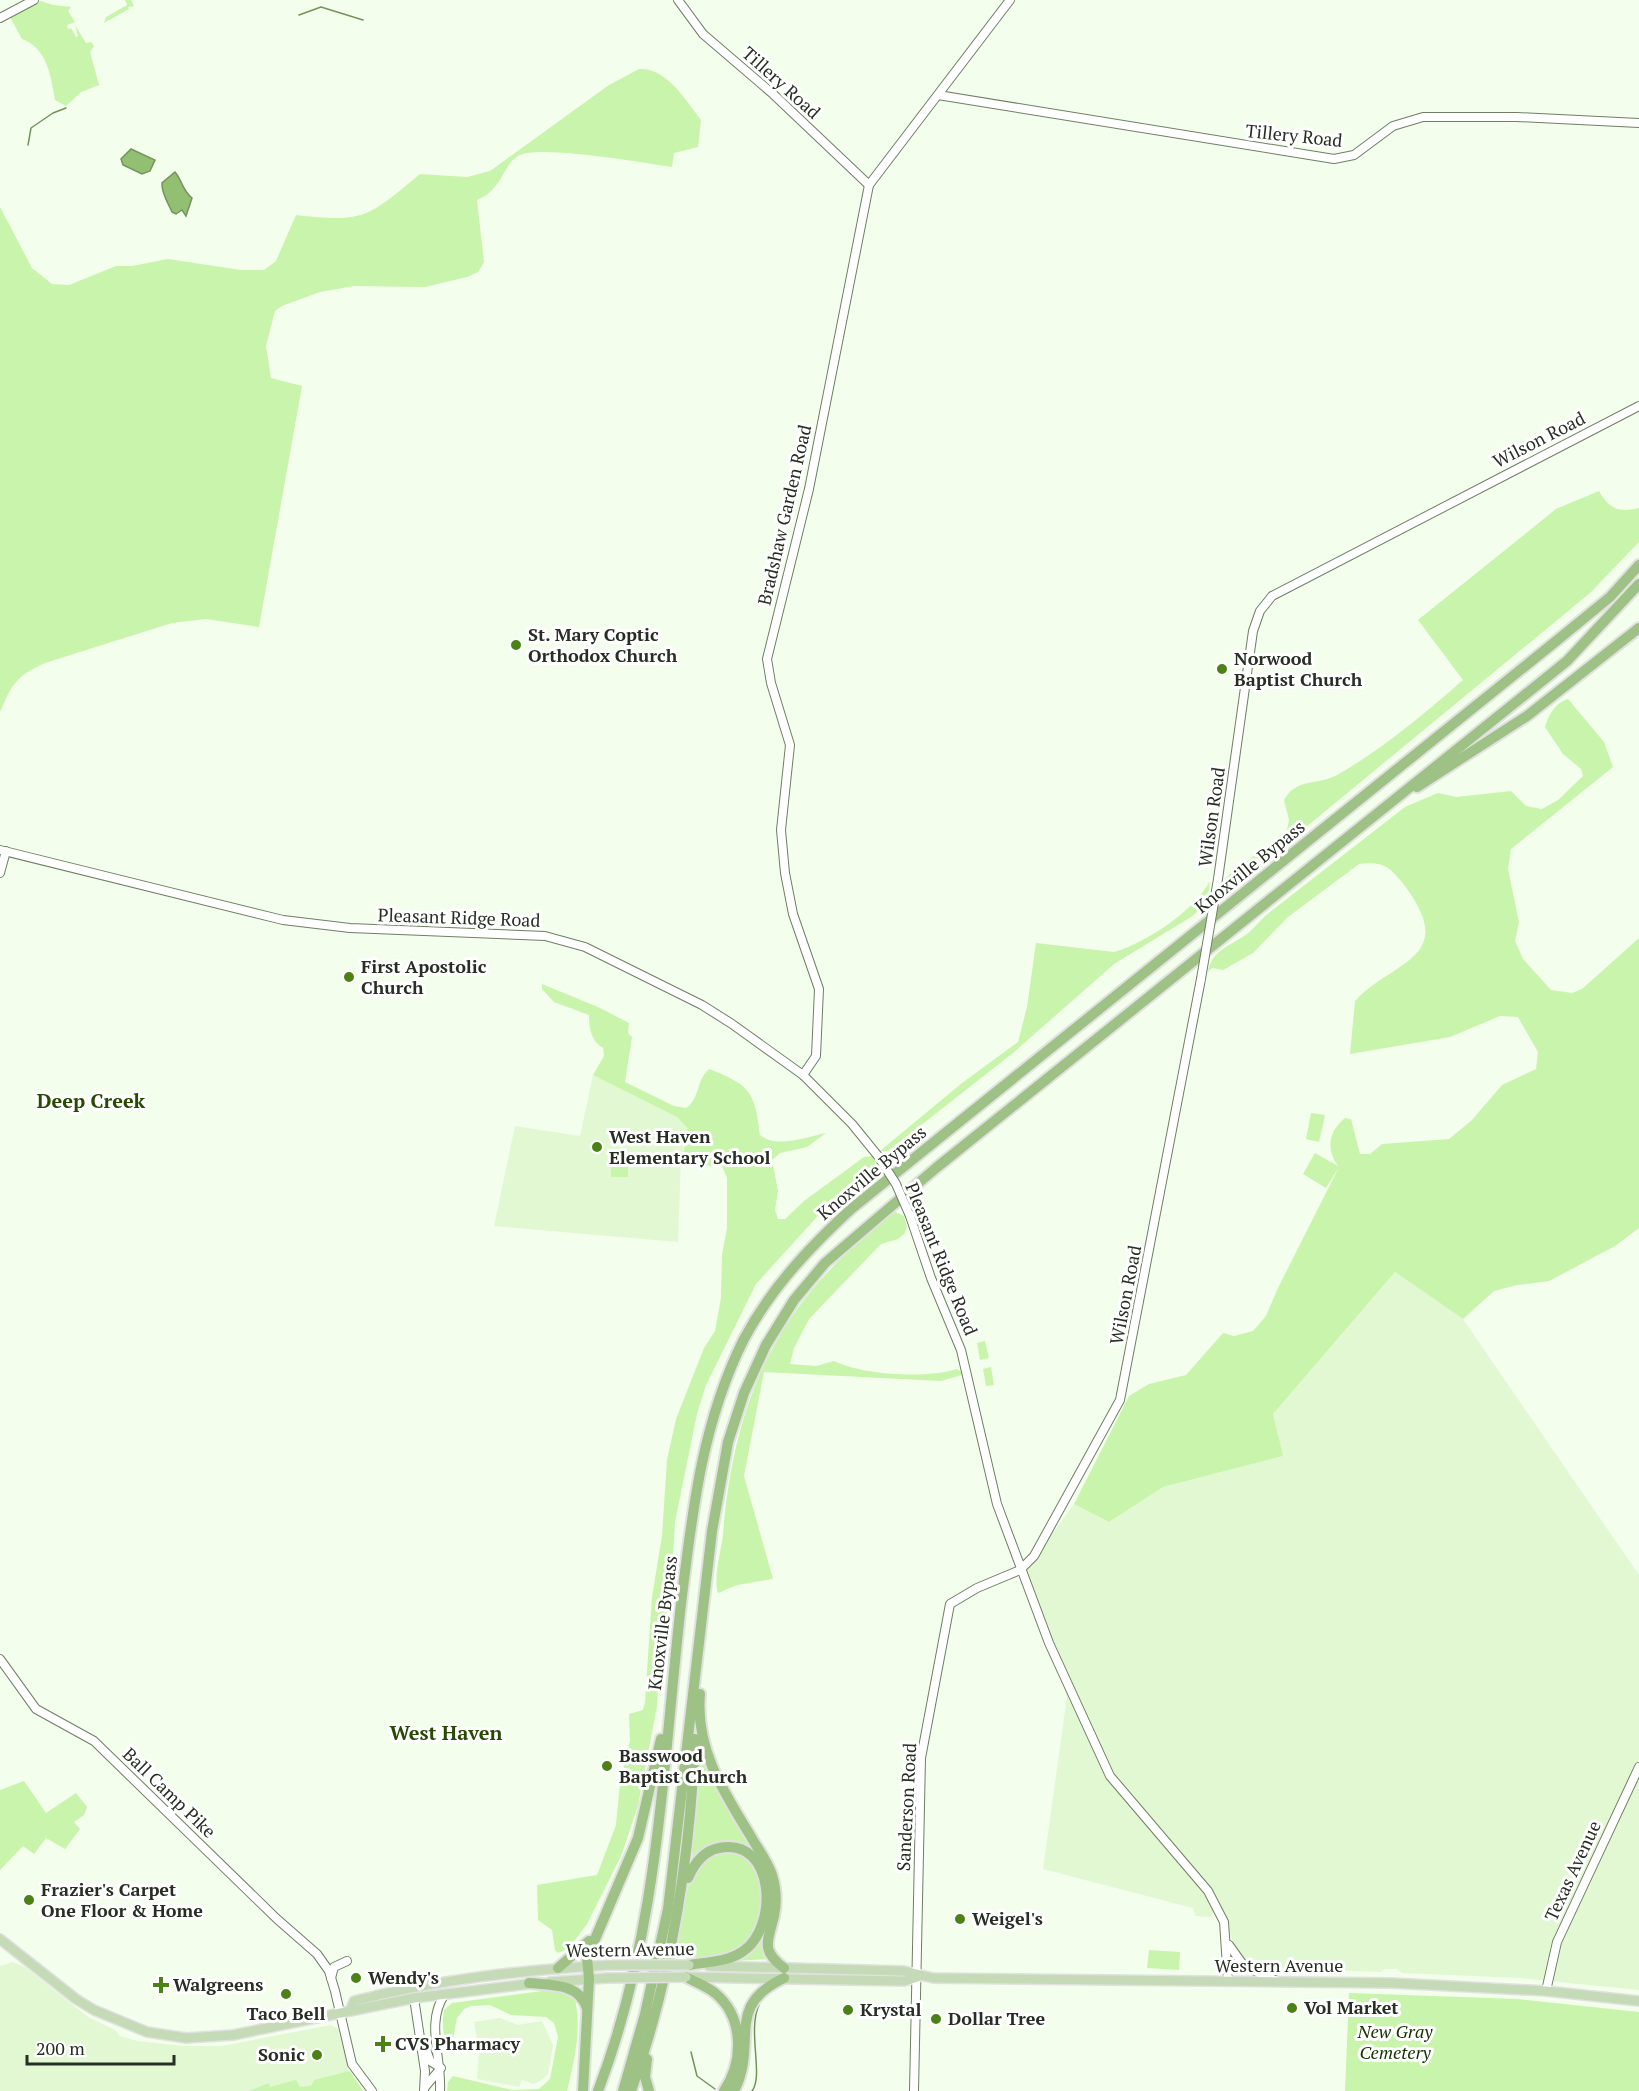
<svg xmlns="http://www.w3.org/2000/svg" width="1639" height="2091" font-family="'PT Serif',serif">
<rect width="100%" height="100%" fill="#f3feed"/>
<g fill="#e1f8d3">
<path d="M 593,1075 L 677,1117 L 688,1129 L 681,1159 L 678,1242 L 494,1226 L 515,1126 L 580,1136 Z"/>
<path d="M 1395,1272 L 1463,1319 L 1639,1575 L 1639,1990 L 1520,1978 L 1402,1973 L 1397,1969 L 1385,1969 L 1381,1972 L 1277,1968 L 1261,1970 L 1246,1964 L 1235,1949 L 1222,1908 L 1213,1912 L 1211,1917 L 1195,1916 L 1193,1908 L 1043,1869 L 1067,1697 L 1026,1569 L 1074,1504 L 1109,1522 L 1163,1487 L 1282,1456 L 1273,1414 Z"/>
<path d="M 12,1962 L 25,1967 L 88,2017 L 115,2030 L 120,2036 L 137,2041 L 184,2046 L 222,2046 L 331,2025 L 338,2029 L 351,2078 L 361,2091 L 0,2091 L 0,1966 Z"/>
<path d="M 500,2018 L 518,2025 L 542,2021 L 553,2045 L 548,2074 L 542,2080 L 533,2084 L 522,2080 L 519,2087 L 477,2079 L 479,2051 L 474,2022 Z"/>
</g>
<g fill="#c9f4ac">
<path d="M 125,0 L 131,0 L 134,6 L 128,7 L 129,9 L 104,23 L 106,17 L 127,5 Z"/>
<path d="M 41,1 L 53,5 L 71,7 L 68,11 L 75,22 L 67,25 L 68,29 L 71,28 L 76,37 L 78,36 L 75,25 L 86,43 L 91,42 L 94,46 L 90,52 L 99,85 L 81,92 L 66,106 L 55,100 C 51,76 47,48 22,39 L 10,17 Z"/>
<path d="M 639,69 C 666,67 686,100 701,120 L 698,147 L 674,153 L 672,167 C 644,163 542,145 520,155 C 502,163 505,188 477,200 L 484,262 L 478,272 L 467,277 L 425,287 L 354,286 L 320,292 L 282,306 L 275,311 L 266,346 L 271,378 L 302,386 L 259,627 L 206,619 L 172,623 L 45,663 C 16,676 12,684 0,712 L 0,207 L 32,268 L 52,284 L 69,285 L 116,266 L 132,266 L 168,259 L 241,270 L 264,270 L 276,261 L 296,215 C 365,223 368,217 420,174 L 467,177 L 490,171 L 609,85 Z"/>
<path d="M 1599,491 C 1609,509 1619,513 1639,508 L 1639,542 L 1590,593 L 1289,841 L 1268,850 L 1241,871 L 1224,879 L 1287,830 L 1289,820 L 1284,800 C 1297,777 1318,786 1339,774 C 1384,748 1424,714 1463,680 L 1418,620 L 1556,509 Z"/>
<path d="M 1568,699 L 1604,742 L 1613,767 L 1511,849 L 1508,869 L 1519,922 L 1515,941 L 1523,959 L 1551,990 L 1572,993 L 1582,989 L 1639,938 L 1639,1228 L 1615,1246 L 1549,1281 L 1517,1285 L 1494,1291 L 1463,1319 L 1395,1272 L 1273,1414 L 1283,1456 L 1163,1487 L 1109,1522 L 1074,1504 L 1129,1396 L 1149,1384 L 1186,1375 L 1223,1333 L 1234,1336 L 1253,1331 L 1266,1316 L 1277,1290 L 1339,1167 L 1326,1188 L 1303,1174 L 1315,1153 L 1338,1166 C 1326,1149 1328,1132 1345,1118 L 1351,1119 L 1360,1154 L 1370,1154 L 1382,1144 L 1449,1139 L 1472,1120 L 1502,1085 L 1536,1069 L 1538,1052 L 1518,1017 L 1500,1016 L 1450,1037 L 1350,1054 L 1355,1001 C 1393,960 1459,959 1405,886 C 1390,867 1384,861 1359,864 L 1288,917 L 1253,953 L 1223,970 L 1212,968 L 1208,972 C 1211,951 1228,947 1244,936 C 1252,931 1258,923 1265,916 L 1405,807 L 1438,793 L 1456,797 L 1511,791 L 1526,806 L 1542,809 L 1558,800 L 1583,776 L 1581,769 L 1563,754 L 1545,727 C 1549,714 1555,703 1568,699 Z"/>
<path d="M 1210,881 L 1207,903 L 1191,917 L 1114,964 L 1013,1053 L 888,1151 L 880,1151 L 962,1083 L 1018,1042 L 1027,1007 L 1036,943 L 1114,952 C 1146,943 1194,911 1210,881 Z"/>
<path d="M 542,984 L 598,1007 L 629,1023 L 628,1033 L 632,1037 L 625,1082 L 674,1106 L 686,1108 C 700,1099 696,1080 709,1069 C 751,1085 755,1093 760,1135 C 776,1149 807,1137 826,1133 L 807,1147 L 780,1153 L 772,1160 L 778,1191 L 775,1210 L 778,1219 L 785,1219 L 804,1201 L 864,1157 L 872,1156 L 875,1160 L 875,1168 L 868,1176 L 834,1198 L 756,1284 L 706,1385 L 697,1414 L 675,1522 L 671,1590 L 660,1652 L 657,1706 L 638,1806 L 621,1856 L 587,1924 L 569,1948 L 558,1953 L 555,1950 L 552,1930 L 538,1920 L 537,1885 L 597,1875 L 616,1825 L 620,1784 L 630,1741 L 629,1714 L 643,1710 L 645,1702 L 652,1597 L 662,1536 L 667,1460 L 676,1419 L 704,1348 L 715,1331 L 721,1298 L 722,1255 L 727,1228 L 727,1178 L 722,1166 L 681,1165 L 688,1129 L 677,1117 L 593,1075 L 604,1056 L 603,1048 C 591,1041 589,1028 589,1015 L 554,1002 L 542,989 Z"/>
<path d="M 1311,1113 L 1325,1115 L 1319,1142 L 1306,1139 Z"/>
<rect x="611" y="1155" width="17" height="22"/>
<path d="M 895,1212 L 904,1216 L 907,1227 L 905,1233 L 898,1239 L 881,1244 L 809,1319 L 794,1348 L 790,1364 L 816,1366 L 834,1361 C 862,1375 926,1379 957,1369 L 965,1374 L 941,1381 L 764,1372 L 744,1476 L 773,1579 L 737,1585 L 718,1593 C 713,1578 721,1551 723,1535 C 732,1419 767,1322 857,1244 C 870,1234 881,1219 895,1212 Z"/>
<path d="M 985,1341 L 989,1358 L 980,1360 L 977,1343 Z"/>
<path d="M 991,1367 L 994,1385 L 986,1386 L 983,1369 Z"/>
<path d="M 699,1737 L 718,1789 L 768,1874 L 772,1906 L 764,1940 L 769,1959 L 733,1961 C 805,1923 760,1797 692,1862 Z"/>
<path d="M 24,1781 L 46,1813 L 76,1793 L 87,1807 L 84,1815 L 74,1822 L 80,1829 L 65,1849 L 46,1838 L 34,1854 L 23,1846 L 0,1870 L 0,1790 Z"/>
<path d="M 733,1851 C 738,1854 746,1856 750,1860 C 772,1881 764,1932 740,1949 C 723,1961 695,1957 676,1957 C 681,1925 680,1876 710,1856 C 716,1852 726,1852 733,1851 Z"/>
<path d="M 1149,1950 L 1180,1952 L 1179,1970 L 1147,1968 Z"/>
<path d="M 550,1990 L 564,1991 L 575,1999 C 582,2029 574,2062 567,2091 L 447,2091 L 448,2082 L 453,2076 L 512,2090 L 539,2089 L 550,2079 L 558,2037 L 554,2023 L 546,2017 L 511,2015 L 490,2005 L 471,2006 L 464,2009 L 457,2018 L 451,2050 C 442,2040 442,2022 444,2010 L 452,2003 Z"/>
<path d="M 1349,1993 L 1517,1999 L 1639,2012 L 1639,2091 L 1345,2091 Z"/>
<path d="M 350,2071 L 363,2091 L 249,2091 L 269,2083 L 270,2087 L 296,2080 L 300,2087 L 311,2086 L 314,2080 Z"/>
</g>
<g fill="#93bf73" stroke="#73945b" stroke-width="1.5">
<path d="M 131,149 L 155,160 L 150,171 L 142,174 L 123,165 L 121,159 Z"/>
<path d="M 175,172 C 182,180 182,190 192,198 L 186,216 L 182,210 L 176,214 L 172,212 C 168,203 161,192 162,183 Z"/>
</g>
<g fill="none" stroke-linecap="round" stroke-linejoin="round">
<g stroke="#73945b" stroke-width="1.5">
<path d="M 299,15 L 321,7 L 363,20"/>
<path d="M 28,145 L 31,128 L 53,113 L 66,108"/>
<path d="M 691,2052 L 697,2076 L 715,2089"/>
<path d="M 752,2091 C 764,2076 747,2031 759,2005"/>
</g>
<g stroke="#6f7f65" stroke-width="10">
<g id="secondary">
<path d="M 678,0 L 703,34 L 773,94 L 869,185"/>
<path d="M 0,18 L 34,0"/>
<path d="M 938,95 L 1334,159 L 1354,155 L 1393,126 L 1423,117 L 1517,117 L 1639,123"/>
<path d="M 0,850 L 283,920 L 350,928 L 545,936 L 585,947 L 702,1005 L 732,1024 L 803,1075 L 852,1124 L 878,1156"/>
<path d="M 0,873 L 6,851"/>
<path d="M 1218,879 L 1253,631 L 1260,611 L 1272,596 L 1639,406"/>
<path d="M 803,1075 L 816,1056 L 819,989 L 793,914 L 785,873 L 781,830 L 790,745 L 771,683 L 767,659 L 809,489 L 869,185 L 1010,0"/>
<path d="M 910,1216 L 931,1278 L 961,1350 L 997,1504 L 1049,1643 L 1110,1776 L 1208,1891 L 1224,1922 L 1228,1981"/>
<path d="M 0,1659 L 36,1709 L 94,1741 L 277,1919 L 317,1954 L 329,1971 L 335,1991 L 352,2064 L 372,2091"/>
<path d="M 1229,1945 L 1244,1966 L 1277,1981"/>
<path d="M 331,1978 L 334,1967 L 347,1961"/>
<path d="M 1546,1991 L 1557,1942 L 1639,1767"/>
<path d="M 414,1998 L 425,2071 L 424,2091"/>
<path d="M 425,2087 L 441,2068 L 430,2061 L 426,2049"/>
<path d="M 440,2091 C 442,2058 425,2022 445,1994"/>
<path d="M 914,2091 L 921,1758 L 950,1604 L 977,1588 L 1020,1570 L 1034,1556 L 1120,1400 L 1201,979"/>
</g>
</g>
<g stroke="#e1e2e0" stroke-width="12">
<g id="primary">
<path d="M 0,1939 L 76,1999 L 94,2010 L 147,2032 L 186,2038 L 233,2035 L 414,1998 L 536,1983"/>
<path d="M 709,1966 L 904,1971 L 933,1978 L 1392,1983 L 1546,1991 L 1639,2001"/>
<path d="M 687,1977 L 904,1981 L 918,1977"/>
<path d="M 550,1982 L 608,1978"/>
<path d="M 351,2009 L 354,2001 C 439,1979 523,1970 610,1965"/>
</g>
</g>
<g stroke="#e1e2e0" stroke-width="14">
<g id="highway">
<path d="M 1417,787 L 1527,716 L 1639,628"/>
<path d="M 700,1694 C 695,1748 723,1791 750,1835 C 757,1848 767,1860 772,1875 C 776,1888 777,1902 774,1916 C 768,1941 760,1950 784,1968"/>
<path d="M 688,1878 C 694,1864 703,1851 719,1848 C 775,1836 780,1928 742,1952 C 727,1962 706,1962 689,1965"/>
<path d="M 558,1968 L 589,1941"/>
<path d="M 686,1977 C 695,1982 706,1986 715,1993 C 744,2017 744,2061 724,2091"/>
<path d="M 529,1983 C 551,1985 579,1983 587,2008"/>
<path d="M 647,2059 L 645,2077 L 649,2091"/>
<path d="M 583,2091 L 589,1979 L 587,1958 L 638,1838 L 661,1739"/>
<path d="M 598,2091 C 659,1931 662,1771 681,1604 C 692,1513 702,1422 744,1339 C 771,1288 809,1248 851,1209 L 1555,642 L 1610,597 L 1639,565"/>
<path d="M 623,2091 L 645,2014 L 668,1909 L 712,1531 L 728,1442 L 744,1393 L 766,1345 L 794,1300 L 825,1263 L 936,1168 L 1567,661 L 1639,584"/>
<path d="M 631,2091 C 672,1976 690,1860 695,1739"/>
<path d="M 734,2091 C 759,2042 723,2007 784,1978"/>
</g>
</g>
<use href="#secondary" stroke="#fff" stroke-width="8"/>
<use href="#primary" stroke="#c5dab6" stroke-width="9"/>
<use href="#highway" stroke="#9ec285" stroke-width="10"/>
<g stroke="#6f7f65" stroke-width="10" stroke-linecap="butt">
<g id="secondary-bridge">
<path d="M 1201,979 L 1218,879"/>
<path d="M 878,1156 L 896,1184 L 910,1216"/>
</g>
</g>
<g stroke="#e1e2e0" stroke-width="12" stroke-linecap="butt">
<g id="primary-bridge">
<path d="M 610,1965 L 689,1965"/>
<path d="M 608,1978 L 686,1977"/>
</g>
</g>
<use href="#secondary-bridge" stroke="#fff" stroke-width="8"/>
<use href="#primary-bridge" stroke="#c5dab6" stroke-width="9"/>
</g>
<g fill="#4c8116" stroke="#fff" stroke-width="2">
<circle cx="516" cy="645" r="6"/>
<circle cx="1222" cy="669" r="6"/>
<circle cx="349" cy="977" r="6"/>
<circle cx="597" cy="1147" r="6"/>
<circle cx="607" cy="1766" r="6"/>
<circle cx="29" cy="1900" r="6"/>
<circle cx="960" cy="1919" r="6"/>
<circle cx="356" cy="1978" r="6"/>
<path d="M158 1976h6v6h6v6h-6v6h-6v-6h-6v-6h6z"/>
<circle cx="286" cy="1994" r="6"/>
<circle cx="1292" cy="2008" r="6"/>
<circle cx="848" cy="2010" r="6"/>
<circle cx="936" cy="2019" r="6"/>
<path d="M380 2035h6v6h6v6h-6v6h-6v-6h-6v-6h6z"/>
<circle cx="317" cy="2055" r="6"/>
</g>
<g text-anchor="middle" stroke-width="6" stroke-linejoin="round" paint-order="stroke">
<g font-size="18" fill="#272e23" stroke="#fff">
<text transform="translate(781 83) rotate(42)" y="6">Tillery Road</text>
<text transform="translate(1294 136) rotate(6)" y="6">Tillery Road</text>
<text transform="translate(1539 440) rotate(-27)" y="6">Wilson Road</text>
<text transform="translate(785 515) rotate(-77)" y="6">Bradshaw Garden Road</text>
<text transform="translate(1212 817) rotate(-82)" y="6">Wilson Road</text>
<text transform="translate(1250 867) rotate(-39)" y="6">Knoxville Bypass</text>
<text transform="translate(459 918) rotate(2)" y="6">Pleasant Ridge Road</text>
<text transform="translate(872 1173) rotate(-40)" y="6">Knoxville Bypass</text>
<text transform="translate(941 1259) rotate(68)" y="6">Pleasant Ridge Road</text>
<text transform="translate(1126 1295) rotate(-79)" y="6">Wilson Road</text>
<text transform="translate(663 1623) rotate(-83)" y="6">Knoxville Bypass</text>
<text transform="translate(169 1793) rotate(44)" y="6">Ball Camp Pike</text>
<text transform="translate(907 1807) rotate(-87)" y="6">Sanderson Road</text>
<text transform="translate(1573 1871) rotate(-65)" y="6">Texas Avenue</text>
<text transform="translate(630 1950) rotate(-1)" y="6">Western Avenue</text>
<text x="1279" y="1972">Western Avenue</text>
</g>
<g font-size="18" font-weight="bold" fill="#272e23" stroke="#fff" text-anchor="start">
<text x="528" y="641">St. Mary Coptic<tspan x="528" dy="21">Orthodox Church</tspan></text>
<text x="1234" y="665">Norwood<tspan x="1234" dy="21">Baptist Church</tspan></text>
<text x="361" y="973">First Apostolic<tspan x="361" dy="21">Church</tspan></text>
<text x="609" y="1143">West Haven<tspan x="609" dy="21">Elementary School</tspan></text>
<text x="619" y="1762">Basswood<tspan x="619" dy="21">Baptist Church</tspan></text>
<text x="41" y="1896">Frazier's Carpet<tspan x="41" dy="21">One Floor &amp; Home</tspan></text>
<text x="972" y="1925">Weigel's</text>
<text x="368" y="1984">Wendy's</text>
<text x="173" y="1991">Walgreens</text>
<text x="1304" y="2014">Vol Market</text>
<text x="860" y="2016">Krystal</text>
<text x="286" y="2020" text-anchor="middle">Taco Bell</text>
<text x="948" y="2025">Dollar Tree</text>
<text x="395" y="2050">CVS Pharmacy</text>
<text x="305" y="2061" text-anchor="end">Sonic</text>
</g>
<g font-size="18" font-style="italic" fill="#183300" stroke="#fff">
<text x="1395" y="2038">New Gray<tspan x="1395" dy="21">Cemetery</tspan></text>
</g>
<g font-size="20" font-weight="bold" fill="#284904" stroke="#fff">
<text x="91" y="1108">Deep Creek</text>
<text x="446" y="1740">West Haven</text>
</g>
</g>
<path d="M27 2055v9h147v-9" fill="none" stroke="#272e23" stroke-width="3"/>
<text x="36" y="2055" font-size="18" fill="#272e23" stroke="#ffffff" stroke-width="4.5" paint-order="stroke">200 m</text>
</svg>
